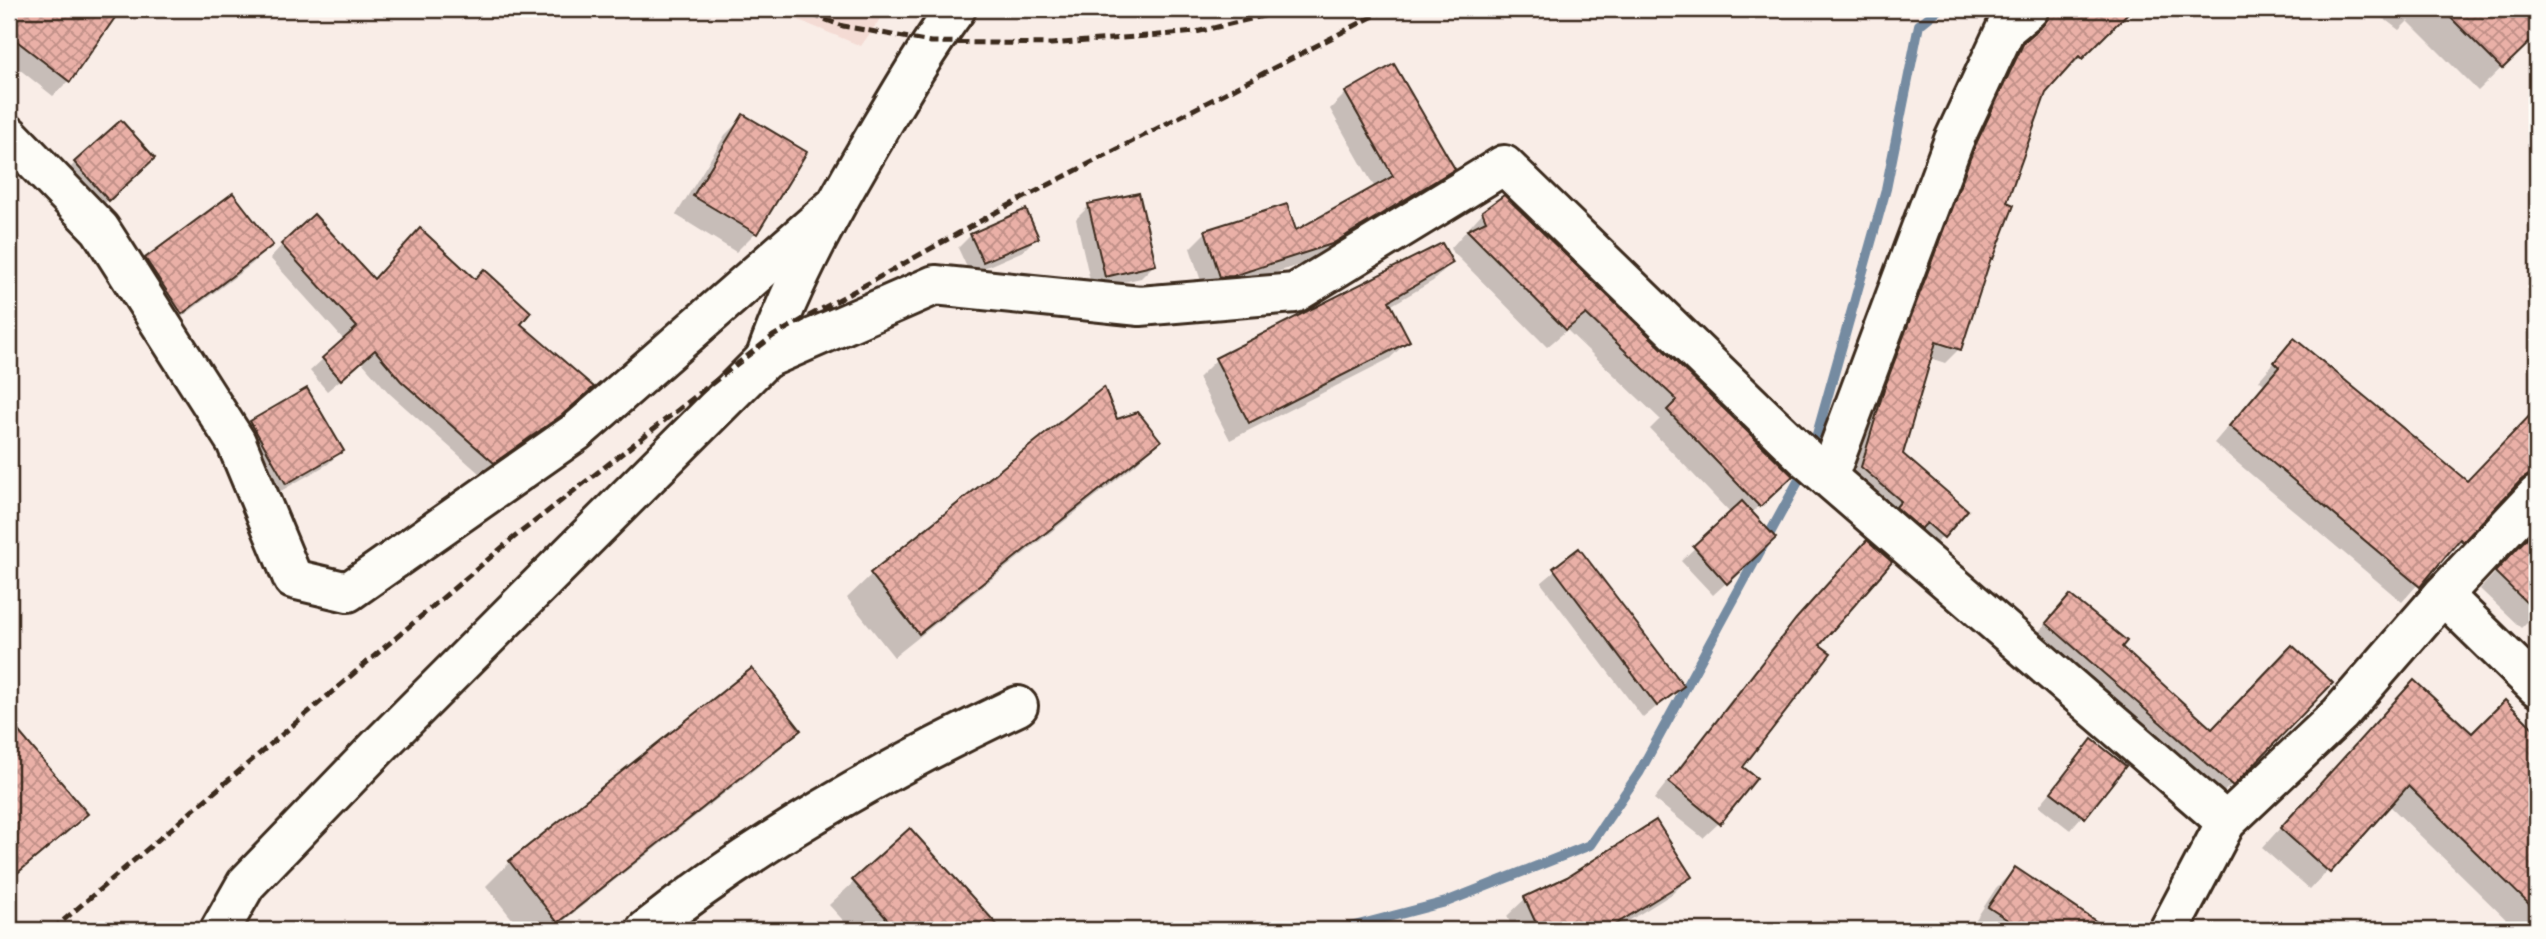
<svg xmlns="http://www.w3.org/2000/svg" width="2546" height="939" font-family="'Balsamiq Sans',sans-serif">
<defs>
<pattern id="building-cross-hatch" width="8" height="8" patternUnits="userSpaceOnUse" patternTransform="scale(1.75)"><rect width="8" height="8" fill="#eab0a7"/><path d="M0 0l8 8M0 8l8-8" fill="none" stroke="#bf8f87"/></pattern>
</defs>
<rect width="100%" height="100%" fill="#f9ede7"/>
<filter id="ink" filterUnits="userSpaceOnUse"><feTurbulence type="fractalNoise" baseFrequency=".0143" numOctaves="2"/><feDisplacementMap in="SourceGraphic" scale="14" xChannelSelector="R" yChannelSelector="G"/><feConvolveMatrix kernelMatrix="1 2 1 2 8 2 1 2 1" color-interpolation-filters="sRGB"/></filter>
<g filter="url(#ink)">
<path fill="#f4dbd4" d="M 772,9 L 887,9 L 861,46 Z"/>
<g fill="#0003">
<path d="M 9,9 L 63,10 L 119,9 L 68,81 L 53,96 L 9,61 Z"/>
<path d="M 2049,9 L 2129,9 L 2066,72 L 2064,70 L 2045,93 L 2004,203 L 1992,258 L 1988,261 L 1959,349 L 1945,363 L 1930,358 L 1901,455 L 1948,531 L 1933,546 L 1848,482 L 1870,405 L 1960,164 L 2010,58 L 2036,32 L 2037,21 Z"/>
<path d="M 2378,9 L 2520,9 L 2537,26 L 2537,33 L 2478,91 L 2408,21 L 2399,30 L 2375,12 Z"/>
<path d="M 1346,93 L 1453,169 L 1437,185 L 1314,260 L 1216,292 L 1205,293 L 1190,248 L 1206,232 L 1295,233 L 1375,188 L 1330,109 Z"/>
<path d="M 744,116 L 804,153 L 755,233 L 736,252 L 676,215 L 725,135 Z"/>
<path d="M 75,163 L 140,171 L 95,212 L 62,176 Z"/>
<path d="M 1089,206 L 1154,265 L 1141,278 L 1092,289 L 1076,219 Z"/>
<path d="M 1483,212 L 1790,476 L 1751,514 L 1761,551 L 1713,595 L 1681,561 L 1731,514 L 1650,429 L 1660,419 L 1567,330 L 1547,347 L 1450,249 Z"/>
<path d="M 971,235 L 1037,237 L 1023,251 L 970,274 L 958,248 Z"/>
<path d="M 271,245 L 252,264 L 162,332 L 127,278 L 146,259 Z"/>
<path d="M 282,245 L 373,281 L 579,399 L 548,427 L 480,474 L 389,393 L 362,362 L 327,391 L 310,371 L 344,340 L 270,258 Z"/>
<path d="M 1451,263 L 1433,281 L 1390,306 L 1408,341 L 1389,359 L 1230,440 L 1198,378 L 1216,360 Z"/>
<path d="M 2294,340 L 2467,483 L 2530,418 L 2537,425 L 2537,497 L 2524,489 L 2512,490 L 2505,494 L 2446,557 L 2444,555 L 2402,602 L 2214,443 L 2264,384 L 2259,380 Z"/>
<path d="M 307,390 L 341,451 L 328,464 L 272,496 L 238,436 L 251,423 Z"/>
<path d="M 1103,390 L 1116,421 L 1159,441 L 1135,465 L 894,657 L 847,598 L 871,575 Z"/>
<path d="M 2537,528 L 2537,612 L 2521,628 L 2480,589 Z"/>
<path d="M 1579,551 L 1681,686 L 1643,718 L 1541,583 Z"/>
<path d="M 1851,558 L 1817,645 L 1741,767 L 1719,823 L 1703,838 L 1654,799 L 1781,636 Z"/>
<path d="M 2054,614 L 2119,647 L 2212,731 L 2330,683 L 2215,801 L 2031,641 Z"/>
<path d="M 751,670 L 799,730 L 775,753 L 552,930 L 521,930 L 486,886 L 510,862 Z"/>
<path d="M 2395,701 L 2472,735 L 2505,702 L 2537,735 L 2537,930 L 2517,930 L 2389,805 L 2310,890 L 2262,848 Z"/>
<path d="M 9,723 L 86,814 L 63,837 L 63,833 L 9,878 Z"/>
<path d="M 2092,742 L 2124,766 L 2070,830 L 2039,806 Z"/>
<path d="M 910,830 L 1000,930 L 852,930 L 829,905 Z"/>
<path d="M 2015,869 L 2106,930 L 1976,930 L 1971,927 L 1996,888 Z"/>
<path d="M 1690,877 L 1672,894 L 1614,930 L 1513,930 L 1507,916 L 1525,899 L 1568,879 Z"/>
</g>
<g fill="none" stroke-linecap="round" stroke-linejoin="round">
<g stroke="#758ba1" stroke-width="10">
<path d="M 1812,452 L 1886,189 L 1919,25 L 1939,9"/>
<path d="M 1339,930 L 1446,902 L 1590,845 L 1639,773 L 1806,467"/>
</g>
</g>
<g fill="url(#building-cross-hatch)" stroke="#3b2a1e" stroke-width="2">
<path d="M 9,9 L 121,9 L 70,82 L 9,35 Z"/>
<path d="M 2050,9 L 2132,9 L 2082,59 L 2079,56 L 2046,93 L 2007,202 L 2014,205 L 1993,259 L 1991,258 L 1961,350 L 1936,342 L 1903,454 L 1968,510 L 1944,538 L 1927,523 L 1921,529 L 1896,507 L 1901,501 L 1861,467 L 1884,389 L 1974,148 L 2024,42 L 2043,25 L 2049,17 Z"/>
<path d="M 2442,9 L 2523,9 L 2537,24 L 2537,35 L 2502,69 Z"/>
<path d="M 1394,64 L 1455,169 L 1332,244 L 1233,276 L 1220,277 L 1205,230 L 1287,204 L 1296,230 L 1393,176 L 1345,92 Z"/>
<path d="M 743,114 L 807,152 L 757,234 L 693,196 Z"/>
<path d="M 121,120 L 155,158 L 109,201 L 74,162 Z"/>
<path d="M 233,193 L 273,245 L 182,314 L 145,258 Z"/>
<path d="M 1139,193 L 1156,265 L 1105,277 L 1088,204 Z"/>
<path d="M 1504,195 L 1793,476 L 1760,507 L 1667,410 L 1677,400 L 1586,314 L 1566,330 L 1467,230 L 1486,221 L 1482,211 Z"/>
<path d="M 1026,209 L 1039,238 L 983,262 L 970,234 Z"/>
<path d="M 314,214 L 374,279 L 420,228 L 475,279 L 484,269 L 531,312 L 521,324 L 594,387 L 562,415 L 494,463 L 401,381 L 375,350 L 341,380 L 322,358 L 357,327 L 281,244 Z"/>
<path d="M 1442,243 L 1453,263 L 1389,301 L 1410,341 L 1249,423 L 1215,358 Z"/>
<path d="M 2294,338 L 2467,481 L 2537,408 L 2537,474 L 2530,474 L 2521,480 L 2463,542 L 2460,539 L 2420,587 L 2229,426 L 2279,367 L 2274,362 Z"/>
<path d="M 1104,387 L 1117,419 L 1138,412 L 1161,441 L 919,634 L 870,573 Z"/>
<path d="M 307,388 L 344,451 L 286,484 L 250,421 Z"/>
<path d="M 1742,501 L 1776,538 L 1727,584 L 1693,546 Z"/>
<path d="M 2537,527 L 2537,613 L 2495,572 Z"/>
<path d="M 1867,540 L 1892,562 L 1820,645 L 1831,653 L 1743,767 L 1757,778 L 1720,824 L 1669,782 L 1796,619 Z"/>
<path d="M 1579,548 L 1684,686 L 1657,706 L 1553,568 Z"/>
<path d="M 2070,595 L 2127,641 L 2122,647 L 2212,729 L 2292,645 L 2333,683 L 2233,786 L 2046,623 Z"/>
<path d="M 752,668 L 801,730 L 558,923 L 509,861 Z"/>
<path d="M 2414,680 L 2472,733 L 2505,700 L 2537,732 L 2537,912 L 2408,786 L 2330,873 L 2280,828 Z"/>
<path d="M 9,720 L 88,814 L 9,880 Z"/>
<path d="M 2092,739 L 2126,766 L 2085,818 L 2051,792 Z"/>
<path d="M 1656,820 L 1692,877 L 1606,930 L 1539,930 L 1524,897 L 1567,877 Z"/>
<path d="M 910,828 L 1002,930 L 897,930 L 852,880 Z"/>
<path d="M 2015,867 L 2109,930 L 2023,930 L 1988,907 Z"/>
</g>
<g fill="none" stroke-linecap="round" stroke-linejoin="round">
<g stroke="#3b2a1e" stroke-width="44">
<g id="minor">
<path d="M 9,135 L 100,229 L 236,442 L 293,579 L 348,592 L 576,432 L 832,208"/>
<path d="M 765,359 C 793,278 836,203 879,130 C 903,89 927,48 956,9"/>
<path d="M 1828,477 L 1954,140 L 2006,28 L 2029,9"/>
<path d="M 2443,595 L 2537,687"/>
<path d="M 220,930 L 246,884 L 378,747 L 765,359 L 935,285 L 1140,306 L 1295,293 L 1504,165 L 1809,461 L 2226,822"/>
<path d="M 646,930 C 759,840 887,768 1018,706"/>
<path d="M 2169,930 L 2226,822 L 2340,714 L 2443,595 L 2537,495"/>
</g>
</g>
<use href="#minor" stroke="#fdfcf7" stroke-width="38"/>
<g stroke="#3b2a1e" stroke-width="5" stroke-dasharray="10 5" stroke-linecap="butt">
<path d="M 797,9 L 843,26 L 931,42 L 1051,44 L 1196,32 L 1293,9"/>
<path d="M 52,930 L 512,539 L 773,336 L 1004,208 L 1387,9"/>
</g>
</g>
</g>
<rect width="2546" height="939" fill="none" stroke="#fdfcf7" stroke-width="35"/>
<rect x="18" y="18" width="2511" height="904" fill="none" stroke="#3b2a1e" stroke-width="2.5" filter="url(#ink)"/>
</svg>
